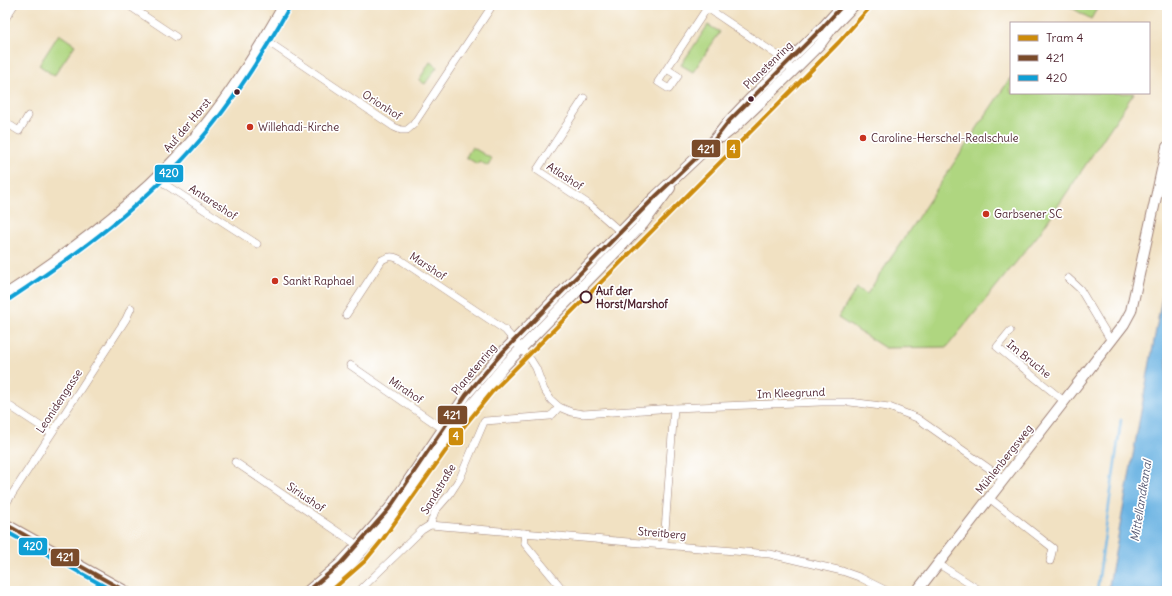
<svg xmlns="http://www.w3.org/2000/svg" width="1172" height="596" font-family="Delius,sans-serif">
<rect width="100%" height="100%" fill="#fff"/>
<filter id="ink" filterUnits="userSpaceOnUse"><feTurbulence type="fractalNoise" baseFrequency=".025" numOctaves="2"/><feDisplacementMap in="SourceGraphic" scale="8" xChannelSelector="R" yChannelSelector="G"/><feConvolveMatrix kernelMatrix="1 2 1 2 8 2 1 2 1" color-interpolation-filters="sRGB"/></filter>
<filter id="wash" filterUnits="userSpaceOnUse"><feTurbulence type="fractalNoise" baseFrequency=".012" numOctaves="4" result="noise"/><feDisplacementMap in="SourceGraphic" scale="16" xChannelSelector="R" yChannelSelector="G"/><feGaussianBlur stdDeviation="0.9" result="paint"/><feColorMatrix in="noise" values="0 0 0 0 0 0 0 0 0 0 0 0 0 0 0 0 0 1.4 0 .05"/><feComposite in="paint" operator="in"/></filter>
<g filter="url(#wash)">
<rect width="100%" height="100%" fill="#f1e1c2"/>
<g fill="#afd680" stroke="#7c7a56">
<path d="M 1067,5 L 1099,5 L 1091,19 Z"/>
<path d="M 708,25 L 720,32 L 693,72 L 681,65 Z"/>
<path d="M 59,34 L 75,45 L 54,76 L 39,65 Z"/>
<path d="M 430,62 L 437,67 L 425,84 L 419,80 Z"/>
<path d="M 1011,77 L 1011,93 L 1134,93 L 1039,234 L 947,347 L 885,348 L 838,318 L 857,288 L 867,294 Z"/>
<path d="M 472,147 L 492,159 L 488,166 L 479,161 L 477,164 L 466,157 Z"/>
</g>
<path fill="#6cb4e3" stroke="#5b6a87" d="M 1167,270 L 1167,568 L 1163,591 L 1108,591 Z"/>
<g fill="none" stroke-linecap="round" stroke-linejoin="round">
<path stroke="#6cb4e3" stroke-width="2.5" d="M 1097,591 L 1121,420"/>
</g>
</g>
<g filter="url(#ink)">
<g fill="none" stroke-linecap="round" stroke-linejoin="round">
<g stroke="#9e8076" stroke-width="8">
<g id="street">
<path d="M 128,5 L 176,37"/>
<path d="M 703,5 L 777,55 L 789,67"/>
<path d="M 5,19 L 14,5"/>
<path d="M 264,39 L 394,127 L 401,130 L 407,130 L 413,125 L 490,9"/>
<path d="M 667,69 L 678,76 L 669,89 L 658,82 L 707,8"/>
<path d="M 584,98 L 537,170 L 590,205 L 624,235"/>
<path d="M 5,122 L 19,131 L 28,116"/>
<path d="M 158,177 L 166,185 L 257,244"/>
<path d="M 1068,278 L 1080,289 L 1111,341"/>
<path d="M 346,315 L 382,260 C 389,256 392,256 399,259 L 505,330 L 531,360 L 536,368 L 544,390 L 551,400 L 559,407 L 571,412 L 583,414 L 674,408 L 821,402 L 850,402 L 889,407 L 917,418 L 1004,479"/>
<path d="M 1010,331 L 997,347 L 1064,401"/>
<path d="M 350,365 L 446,431"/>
<path d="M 5,403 L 51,433"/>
<path d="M 235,462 L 353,542 L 360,549"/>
<path d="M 989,498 L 1053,548 L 1050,561"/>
<path d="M 5,505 L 126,319 L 131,308"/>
<path d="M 430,525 L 770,554 L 842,571 L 859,577 L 887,591"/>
<path d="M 524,533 L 525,544 L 564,591"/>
<path d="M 664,544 L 674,408"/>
<path d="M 937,563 L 981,591"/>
<path d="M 359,591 L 422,530 L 430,525 L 435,511 L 449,495 L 460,478 L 484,422 L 485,421 L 550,416 L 553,414 L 559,407"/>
</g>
</g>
<g stroke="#9e8076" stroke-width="12">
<g id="secondary">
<path d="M 722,137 L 736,126 L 793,71 L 821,43 L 832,28 L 854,5"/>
<path d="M 5,295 C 71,252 145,196 196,136 C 230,96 258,51 284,5"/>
<path d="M 5,524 L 125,591"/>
<path d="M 308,591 L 340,564 L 357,546 L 389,509 L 466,395 L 502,353 L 656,196 L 712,143 L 729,121 L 751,98 L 822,28 L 843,5"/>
<path d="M 322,591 L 343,572 L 393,516 L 464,414 L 505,365 L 643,224 L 670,188"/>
<path d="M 917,591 L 1124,324 L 1131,311 L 1167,147"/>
</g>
</g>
<use href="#street" stroke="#fff" stroke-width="7"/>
<use href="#secondary" stroke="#fff" stroke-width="10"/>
<g stroke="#fff" stroke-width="7">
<g id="bus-1">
<path d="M 5,524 L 125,591"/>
<path d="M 308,591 L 340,564 L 389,509 L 466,395 L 502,353 L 656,196 L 712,143 L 729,121 L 822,28 L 843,5"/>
</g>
</g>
<g stroke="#fff" stroke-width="7">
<g id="bus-2">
<path d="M 8,300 C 78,254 147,203 201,139 C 235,99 263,54 289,8"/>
<path d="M 5,531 L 113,591"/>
</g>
</g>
<use href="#bus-1" stroke="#7a4b2a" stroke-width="4"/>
<use href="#bus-2" stroke="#0f9fd5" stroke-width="4"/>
<g stroke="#fff" stroke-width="7">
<path id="tram-1" d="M 331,591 L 365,561 L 383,539 L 457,435 L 492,392 L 793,89 L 839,42 L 872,5"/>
</g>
<use href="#tram-1" stroke="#cd8c0b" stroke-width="4"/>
</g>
</g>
<g fill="#4a1f2b" stroke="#fff" stroke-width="1.5">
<circle cx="237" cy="92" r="3.5"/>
<circle cx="751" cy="99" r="3.5"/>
</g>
<g fill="#c8321e" stroke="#fff" stroke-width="1.5">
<circle cx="250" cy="127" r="4"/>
<circle cx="863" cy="138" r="4"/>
<circle cx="986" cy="214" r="4"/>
<circle cx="275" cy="281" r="4"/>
</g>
<circle fill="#fff" stroke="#4a1f2b" stroke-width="2" cx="586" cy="297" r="5.5"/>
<g text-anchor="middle" stroke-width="3.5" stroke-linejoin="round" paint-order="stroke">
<g font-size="11" fill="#4a1f2b" stroke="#fff">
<text transform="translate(768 65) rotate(-44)" y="4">Planetenring</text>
<text transform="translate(382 105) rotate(33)" y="4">Orionhof</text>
<text transform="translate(187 125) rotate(-50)" y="4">Auf der Horst</text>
<text transform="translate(565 176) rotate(33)" y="4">Atlashof</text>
<text transform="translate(213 202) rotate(33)" y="4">Antareshof</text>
<text transform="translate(428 266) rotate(33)" y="4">Marshof</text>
<text transform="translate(1029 359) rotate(39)" y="4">Im Bruche</text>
<text transform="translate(474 369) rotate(-50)" y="4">Planetenring</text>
<text transform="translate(406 390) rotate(34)" y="4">Mirahof</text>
<text transform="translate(791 393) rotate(-2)" y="4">Im Kleegrund</text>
<text transform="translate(59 401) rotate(-57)" y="4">Leonidengasse</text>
<text transform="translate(1004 459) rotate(-52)" y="4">Mühlenbergsweg</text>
<text transform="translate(438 489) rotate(-59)" y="4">Sandstraße</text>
<text transform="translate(306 497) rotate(34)" y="4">Siriushof</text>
<text transform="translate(662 533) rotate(5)" y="4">Streitberg</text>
</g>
<g font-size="11" fill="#4a1f2b" stroke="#fff" text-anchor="start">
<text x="258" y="131">Willehadi-Kirche</text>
<text x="871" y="142">Caroline-Herschel-Realschule</text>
<text x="994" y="218">Garbsener SC</text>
<text x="283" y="285">Sankt Raphael</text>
</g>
<g font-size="11" font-weight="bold" fill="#4a1f2b" stroke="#fff" text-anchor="start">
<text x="596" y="295">Auf der<tspan x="596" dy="13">Horst/Marshof</tspan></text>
</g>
<g font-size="12" font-style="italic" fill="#585b75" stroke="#fff">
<text transform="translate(1141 501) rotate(-81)" y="4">Mittellandkanal</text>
</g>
</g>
<g stroke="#fff" stroke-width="1.5">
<rect x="691" y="139" width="30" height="19" rx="4" fill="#7a4b2a"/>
<rect x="726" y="139" width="15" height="20" rx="4" fill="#cd8c0b"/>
<rect x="154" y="164" width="30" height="19" rx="4" fill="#0f9fd5"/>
<rect x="437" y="405" width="31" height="20" rx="4" fill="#7a4b2a"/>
<rect x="448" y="427" width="16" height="19" rx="4" fill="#cd8c0b"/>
<rect x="18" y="537" width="30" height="19" rx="4" fill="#0f9fd5"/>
<rect x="50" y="548" width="30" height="19" rx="4" fill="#7a4b2a"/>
</g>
<g font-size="11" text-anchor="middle" font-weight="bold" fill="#fff">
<text x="706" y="153">421</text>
<text x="733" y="153">4</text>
<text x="169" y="177">420</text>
<text x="452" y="419">421</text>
<text x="456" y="440">4</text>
<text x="33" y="550">420</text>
<text x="65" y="561">421</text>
</g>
<rect width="1172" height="596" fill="none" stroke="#fff" stroke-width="20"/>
<rect x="1010" y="22" width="140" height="72" fill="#ffffff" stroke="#b7a5aa"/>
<rect x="1018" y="35" width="20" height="6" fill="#cd8c0b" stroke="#b7a5aa"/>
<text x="1046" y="42" font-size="12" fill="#4a1f2b">Tram 4</text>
<rect x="1018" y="55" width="20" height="6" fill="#7a4b2a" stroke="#b7a5aa"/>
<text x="1046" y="62" font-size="12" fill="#4a1f2b">421</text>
<rect x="1018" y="75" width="20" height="6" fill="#0f9fd5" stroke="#b7a5aa"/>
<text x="1046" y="82" font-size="12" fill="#4a1f2b">420</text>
</svg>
